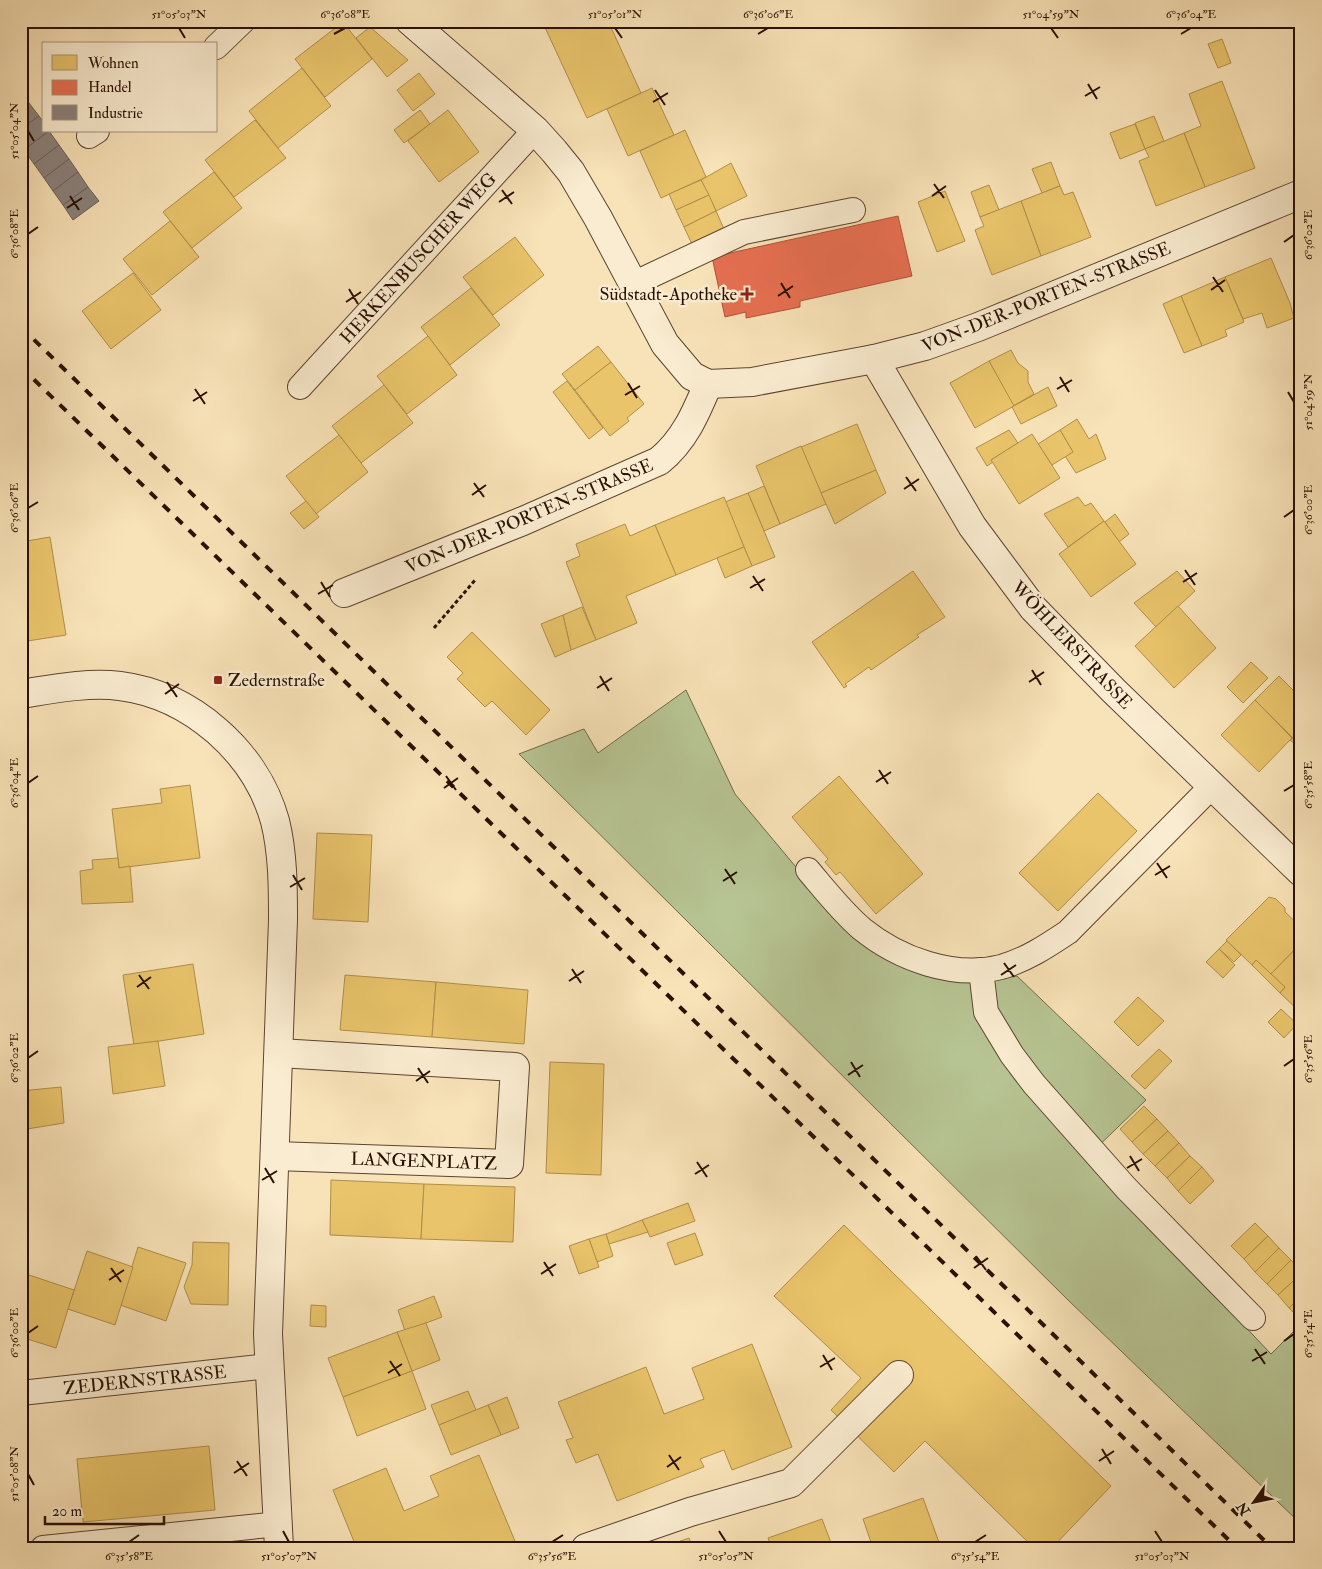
<svg xmlns="http://www.w3.org/2000/svg" width="1322" height="1569" font-family="'IM FELL Double Pica',serif">
<rect width="100%" height="100%" fill="#f8e2b7"/>
<filter id="stains"><feTurbulence type="fractalNoise" baseFrequency=".004" numOctaves="4"/><feColorMatrix values="0 0 0 0 .2 0 0 0 0 .09 0 0 0 0 .02 0 0 0 .5 -.17"/></filter>
<radialGradient id="worn" r=".72"><stop offset=".6" stop-color="#630" stop-opacity="0"/><stop offset="1" stop-color="#630" stop-opacity=".3"/></radialGradient>
<path fill="#b7c493" stroke="#706a4a" d="M 686,690 L 735,794 L 841,921 L 973,982 L 1017,976 L 1146,1100 L 1086,1158 L 1271,1354 L 1301,1324 L 1301,1524 L 1068,1300 L 519,754 L 584,729 L 598,753 Z"/>
<g fill="#e9c46a" stroke="#af8e4b">
<path d="M 542,21 L 608,21 L 641,93 L 587,118 Z"/>
<path d="M 343,22 L 372,59 L 325,97 L 295,59 Z"/>
<path d="M 370,27 L 408,60 L 387,77 L 356,38 Z"/>
<path d="M 1222,39 L 1231,63 L 1218,68 L 1208,44 Z"/>
<path d="M 302,68 L 331,106 L 278,148 L 249,111 Z"/>
<path d="M 419,73 L 435,94 L 413,111 L 397,90 Z"/>
<path d="M 1222,81 L 1255,168 L 1205,187 L 1184,133 L 1201,126 L 1189,94 Z"/>
<path d="M 652,88 L 674,135 L 628,156 L 607,109 Z"/>
<path d="M 420,110 L 430,124 L 404,143 L 394,130 Z"/>
<path d="M 448,110 L 479,152 L 439,182 L 408,141 Z"/>
<path d="M 1154,116 L 1164,141 L 1145,149 L 1135,123 Z"/>
<path d="M 255,120 L 286,158 L 234,197 L 205,160 Z"/>
<path d="M 1135,124 L 1145,149 L 1120,159 L 1110,133 Z"/>
<path d="M 685,130 L 706,177 L 661,198 L 640,151 Z"/>
<path d="M 1184,133 L 1205,187 L 1156,206 L 1139,161 L 1149,157 L 1145,149 Z"/>
<path d="M 1051,162 L 1060,186 L 1042,193 L 1032,169 Z"/>
<path d="M 731,163 L 747,196 L 716,211 L 701,180 Z"/>
<path d="M 214,172 L 242,208 L 192,248 L 163,212 Z"/>
<path d="M 701,180 L 709,195 L 676,210 L 669,194 Z"/>
<path d="M 989,185 L 999,210 L 980,217 L 971,192 Z"/>
<path d="M 1060,186 L 1064,195 L 1073,192 L 1091,237 L 1041,256 L 1021,201 Z"/>
<path d="M 945,191 L 965,241 L 937,252 L 918,202 Z"/>
<path d="M 709,195 L 716,211 L 684,227 L 676,210 Z"/>
<path d="M 1021,201 L 1041,256 L 992,275 L 975,230 L 984,226 L 980,217 Z"/>
<path d="M 716,211 L 724,229 L 692,244 L 684,227 Z"/>
<path d="M 170,221 L 199,257 L 152,295 L 123,259 Z"/>
<path d="M 515,237 L 544,275 L 493,315 L 463,277 Z"/>
<path d="M 1271,258 L 1290,303 L 1294,318 L 1267,328 L 1262,313 L 1243,319 L 1225,277 Z"/>
<path d="M 133,273 L 161,310 L 111,349 L 82,311 Z"/>
<path d="M 1225,277 L 1244,322 L 1225,330 L 1227,336 L 1202,346 L 1181,296 Z"/>
<path d="M 471,288 L 500,325 L 450,365 L 421,327 Z"/>
<path d="M 1181,296 L 1202,346 L 1184,353 L 1163,304 Z"/>
<path d="M 428,336 L 457,375 L 407,414 L 377,376 Z"/>
<path d="M 598,346 L 611,362 L 575,390 L 562,374 Z"/>
<path d="M 1011,350 L 1018,363 L 1028,371 L 1028,382 L 1034,394 L 1013,406 L 989,361 Z"/>
<path d="M 989,361 L 1014,406 L 975,428 L 950,383 Z"/>
<path d="M 611,362 L 644,404 L 627,418 L 629,421 L 610,436 L 575,390 Z"/>
<path d="M 567,381 L 603,428 L 589,439 L 553,392 Z"/>
<path d="M 384,385 L 413,423 L 361,463 L 332,426 Z"/>
<path d="M 1048,387 L 1057,406 L 1021,424 L 1012,407 Z"/>
<path d="M 1077,419 L 1089,439 L 1096,434 L 1106,459 L 1076,473 L 1065,456 L 1073,452 L 1060,430 Z"/>
<path d="M 857,424 L 876,470 L 821,493 L 801,447 Z"/>
<path d="M 1009,430 L 1018,443 L 991,460 L 993,462 L 987,466 L 976,448 Z"/>
<path d="M 1060,430 L 1073,452 L 1052,465 L 1038,444 Z"/>
<path d="M 1032,434 L 1060,478 L 1019,504 L 991,460 Z"/>
<path d="M 339,435 L 368,472 L 316,514 L 286,476 Z"/>
<path d="M 801,446 L 826,504 L 780,524 L 756,466 Z"/>
<path d="M 876,470 L 886,493 L 835,524 L 821,493 Z"/>
<path d="M 764,486 L 780,524 L 764,531 L 748,493 Z"/>
<path d="M 748,493 L 775,557 L 752,566 L 725,502 Z"/>
<path d="M 724,497 L 744,547 L 676,575 L 655,525 Z"/>
<path d="M 1078,497 L 1085,506 L 1091,503 L 1104,521 L 1068,547 L 1044,514 Z"/>
<path d="M 306,501 L 319,517 L 304,529 L 290,513 Z"/>
<path d="M 1115,514 L 1129,534 L 1119,542 L 1105,522 Z"/>
<path d="M 1104,521 L 1136,564 L 1091,597 L 1059,554 Z"/>
<path d="M 625,524 L 630,536 L 655,525 L 676,575 L 626,596 L 637,623 L 596,640 L 566,562 L 580,556 L 576,544 Z"/>
<path d="M 50,537 L 66,635 L 21,642 L 21,542 Z"/>
<path d="M 744,547 L 752,566 L 725,578 L 717,558 Z"/>
<path d="M 913,571 L 945,617 L 917,635 L 919,637 L 871,670 L 869,667 L 845,684 L 847,686 L 844,688 L 812,642 Z"/>
<path d="M 1177,571 L 1195,591 L 1156,627 L 1134,603 Z"/>
<path d="M 1178,606 L 1216,648 L 1174,688 L 1135,646 Z"/>
<path d="M 582,607 L 596,640 L 571,650 L 563,615 Z"/>
<path d="M 563,615 L 571,650 L 555,657 L 541,624 Z"/>
<path d="M 472,632 L 550,710 L 526,735 L 492,701 L 485,707 L 457,679 L 463,673 L 447,657 Z"/>
<path d="M 1251,662 L 1268,678 L 1243,703 L 1227,687 Z"/>
<path d="M 1279,676 L 1301,698 L 1301,738 L 1295,744 L 1290,740 L 1293,738 L 1255,700 Z"/>
<path d="M 1255,700 L 1292,738 L 1259,772 L 1221,735 Z"/>
<path d="M 839,776 L 923,874 L 876,914 L 840,872 L 836,875 L 825,862 L 828,859 L 792,817 Z"/>
<path d="M 190,785 L 200,858 L 119,868 L 112,809 L 162,803 L 160,789 Z"/>
<path d="M 1098,793 L 1137,831 L 1058,911 L 1019,873 Z"/>
<path d="M 317,833 L 372,835 L 368,922 L 313,919 Z"/>
<path d="M 118,858 L 119,868 L 130,866 L 133,902 L 82,904 L 80,871 L 93,869 L 92,860 Z"/>
<path d="M 1269,897 L 1276,899 L 1285,908 L 1285,912 L 1301,927 L 1301,943 L 1271,974 L 1256,960 L 1252,965 L 1226,940 Z"/>
<path d="M 1227,941 L 1241,955 L 1234,962 L 1219,949 Z"/>
<path d="M 1301,943 L 1301,1013 L 1280,993 L 1285,987 L 1271,974 Z"/>
<path d="M 1219,949 L 1235,965 L 1223,978 L 1206,962 Z"/>
<path d="M 1256,960 L 1285,987 L 1280,993 L 1252,965 Z"/>
<path d="M 193,964 L 204,1034 L 134,1045 L 123,975 Z"/>
<path d="M 345,975 L 436,982 L 432,1037 L 340,1030 Z"/>
<path d="M 436,982 L 528,990 L 524,1044 L 432,1037 Z"/>
<path d="M 1138,997 L 1164,1021 L 1138,1046 L 1114,1022 Z"/>
<path d="M 1281,1009 L 1297,1024 L 1284,1038 L 1268,1022 Z"/>
<path d="M 158,1041 L 165,1086 L 113,1094 L 108,1047 Z"/>
<path d="M 1159,1049 L 1172,1061 L 1145,1089 L 1131,1076 Z"/>
<path d="M 21,1055 L 25,1091 L 21,1091 Z"/>
<path d="M 550,1062 L 604,1064 L 601,1175 L 546,1173 Z"/>
<path d="M 61,1087 L 64,1123 L 21,1130 L 21,1091 Z"/>
<path d="M 1301,1089 L 1301,1105 L 1293,1097 Z"/>
<path d="M 1144,1106 L 1157,1119 L 1132,1142 L 1120,1129 Z"/>
<path d="M 1157,1119 L 1168,1131 L 1143,1154 L 1132,1142 Z"/>
<path d="M 1168,1131 L 1179,1143 L 1155,1166 L 1143,1154 Z"/>
<path d="M 1179,1143 L 1190,1156 L 1167,1178 L 1155,1166 Z"/>
<path d="M 1190,1156 L 1202,1167 L 1178,1191 L 1167,1178 Z"/>
<path d="M 1202,1167 L 1214,1181 L 1190,1204 L 1178,1191 Z"/>
<path d="M 331,1180 L 424,1184 L 421,1239 L 330,1235 Z"/>
<path d="M 424,1184 L 515,1187 L 513,1242 L 421,1239 Z"/>
<path d="M 688,1203 L 695,1221 L 650,1237 L 642,1220 Z"/>
<path d="M 642,1220 L 648,1232 L 609,1244 L 606,1234 Z"/>
<path d="M 1255,1223 L 1268,1236 L 1244,1259 L 1231,1246 Z"/>
<path d="M 844,1225 L 1111,1486 L 1052,1548 L 1034,1548 L 925,1441 L 894,1472 L 831,1410 L 861,1378 L 774,1296 Z"/>
<path d="M 695,1233 L 703,1255 L 675,1265 L 667,1243 Z"/>
<path d="M 606,1234 L 613,1256 L 597,1262 L 589,1239 Z"/>
<path d="M 1268,1236 L 1279,1248 L 1255,1272 L 1244,1259 Z"/>
<path d="M 589,1239 L 599,1267 L 579,1274 L 569,1246 Z"/>
<path d="M 193,1242 L 229,1243 L 228,1305 L 191,1304 L 184,1287 L 192,1265 Z"/>
<path d="M 138,1247 L 186,1263 L 166,1321 L 120,1305 Z"/>
<path d="M 1279,1248 L 1291,1260 L 1267,1284 L 1255,1272 Z"/>
<path d="M 87,1251 L 133,1267 L 115,1325 L 68,1309 Z"/>
<path d="M 1291,1260 L 1301,1271 L 1301,1274 L 1278,1295 L 1267,1284 Z"/>
<path d="M 1301,1274 L 1301,1296 L 1289,1308 L 1278,1295 Z"/>
<path d="M 29,1275 L 74,1290 L 56,1348 L 21,1337 L 21,1301 Z"/>
<path d="M 434,1296 L 442,1317 L 405,1331 L 398,1310 Z"/>
<path d="M 1301,1296 L 1301,1320 L 1289,1308 Z"/>
<path d="M 311,1305 L 326,1306 L 326,1327 L 310,1326 Z"/>
<path d="M 426,1323 L 440,1360 L 412,1371 L 397,1332 Z"/>
<path d="M 397,1332 L 412,1371 L 343,1397 L 328,1358 Z"/>
<path d="M 752,1344 L 792,1447 L 732,1470 L 724,1450 L 700,1459 L 704,1467 L 617,1501 L 598,1454 L 576,1463 L 566,1440 L 573,1438 L 558,1402 L 646,1367 L 664,1414 L 704,1399 L 692,1368 Z"/>
<path d="M 412,1371 L 426,1409 L 357,1436 L 343,1397 Z"/>
<path d="M 468,1391 L 476,1410 L 439,1425 L 431,1405 Z"/>
<path d="M 507,1397 L 519,1428 L 501,1435 L 488,1405 Z"/>
<path d="M 488,1405 L 501,1435 L 451,1455 L 439,1425 Z"/>
<path d="M 209,1446 L 215,1510 L 83,1522 L 77,1459 Z"/>
<path d="M 479,1455 L 515,1541 L 498,1548 L 346,1548 L 355,1544 L 333,1490 L 386,1468 L 404,1511 L 439,1496 L 430,1476 Z"/>
<path d="M 923,1498 L 941,1548 L 873,1548 L 863,1519 Z"/>
<path d="M 822,1519 L 833,1548 L 772,1548 L 768,1538 Z"/>
<path d="M 689,1538 L 693,1548 L 661,1548 Z"/>
</g>
<path fill="#e76f51" stroke="#ae5239" d="M 898,216 L 912,276 L 800,301 L 800,307 L 746,318 L 746,312 L 725,317 L 712,257 Z"/>
<g fill="#8a817c" stroke="#6d5f57">
<path d="M 21,91 L 29,103 L 21,109 Z"/>
<path d="M 29,103 L 39,116 L 21,129 L 21,109 Z"/>
<path d="M 39,116 L 44,123 L 44,131 L 49,131 L 24,150 L 21,146 L 21,129 Z"/>
<path d="M 49,131 L 59,145 L 34,164 L 24,150 Z"/>
<path d="M 59,145 L 69,159 L 44,178 L 34,164 Z"/>
<path d="M 69,159 L 78,172 L 53,191 L 44,178 Z"/>
<path d="M 78,172 L 88,187 L 63,205 L 53,191 Z"/>
<path d="M 88,187 L 99,201 L 73,220 L 63,205 Z"/>
</g>
<g fill="none" stroke-linecap="round" stroke-linejoin="round">
<g stroke="#5c442f" stroke-width="26">
<g id="service">
<path d="M 216,47 L 243,21"/>
<path d="M 89,136 L 97,131"/>
<path d="M 633,284 L 744,232 L 853,210"/>
<path d="M 300,387 L 535,130"/>
<path d="M 808,870 C 825,890 842,912 862,929 C 899,959 954,979 1001,967 C 1026,960 1047,946 1068,932 L 1212,786"/>
<path d="M 981,970 L 986,1012 L 1012,1055 L 1034,1084 L 1126,1188 L 1253,1318"/>
<path d="M 21,1393 L 269,1366"/>
<path d="M 43,1548 L 279,1524"/>
</g>
</g>
<g stroke="#5c442f" stroke-width="30">
<g id="minor">
<path d="M 410,21 L 535,130 L 554,151 L 571,172 L 598,218 L 665,344 L 692,376 L 708,384 L 752,382 L 874,359 L 925,346 L 978,327 L 1301,194"/>
<path d="M 874,359 L 972,526 L 1033,608 L 1114,691 L 1301,872"/>
<path d="M 344,593 L 523,521 L 659,461 C 684,441 696,413 708,384"/>
<path d="M 21,694 C 53,689 87,682 120,686 C 191,695 256,752 275,821 C 283,853 283,888 283,920 L 268,1334 L 279,1548"/>
<path d="M 275,1156 L 509,1164 L 515,1067 L 279,1053"/>
<path d="M 586,1548 L 690,1512 L 791,1483 L 899,1375"/>
</g>
</g>
<path stroke="#281002" stroke-width="3" stroke-dasharray="4 2.5" stroke-linecap="butt" d="M 434,628 L 476,579"/>
<use href="#service" stroke="#faecd0" stroke-width="24"/>
<use href="#minor" stroke="#faecd0" stroke-width="28"/>
<g stroke="#281002" stroke-width="4" stroke-dasharray="9 9" stroke-linecap="butt">
<path d="M 21,327 L 1272,1548"/>
<path d="M 21,367 L 1237,1548"/>
</g>
</g>
<path fill="none" stroke="#281002" stroke-width="2" d="M 179,28 L 185,38M 615,28 L 622,38M 1051,28 L 1058,38M 334,34 L 345,28M 758,34 L 768,28M 1181,34 L 1191,28M 1088,84 L 1097,99M 655,90 L 665,105M 1085,96 L 1100,87M 653,102 L 668,93M 28,131 L 34,141M 934,184 L 944,198M 502,190 L 512,204M 70,196 L 79,210M 932,196 L 946,186M 499,202 L 514,192M 67,208 L 82,198M 28,234 L 38,227M 1284,242 L 1294,235M 1213,277 L 1223,292M 781,283 L 790,298M 349,289 L 358,304M 1211,290 L 1225,280M 778,296 L 793,286M 346,302 L 361,292M 1060,377 L 1069,392M 628,383 L 637,398M 195,389 L 205,404M 1057,389 L 1072,380M 1288,392 L 1294,402M 625,395 L 640,386M 193,401 L 207,392M 906,477 L 916,491M 474,483 L 484,497M 904,489 L 919,479M 472,495 L 486,485M 28,508 L 38,502M 1284,517 L 1294,510M 1185,570 L 1195,585M 753,576 L 763,591M 321,582 L 330,597M 1183,582 L 1197,573M 750,588 L 765,579M 318,594 L 333,585M 1032,670 L 1041,685M 600,676 L 609,691M 167,682 L 177,697M 1029,682 L 1044,672M 597,688 L 612,678M 165,694 L 179,684M 879,770 L 888,784M 446,776 L 456,790M 876,782 L 891,772M 28,783 L 38,776M 444,788 L 458,778M 1284,791 L 1294,785M 1157,863 L 1167,878M 725,869 L 735,884M 293,875 L 302,890M 1155,875 L 1170,866M 723,881 L 737,872M 290,887 L 305,878M 1004,963 L 1014,977M 572,969 L 581,983M 139,975 L 149,989M 1001,975 L 1016,965M 569,981 L 584,971M 137,987 L 151,977M 28,1058 L 38,1051M 851,1062 L 860,1077M 1284,1066 L 1294,1059M 418,1068 L 428,1083M 848,1075 L 863,1065M 416,1081 L 430,1071M 1130,1156 L 1139,1171M 697,1162 L 707,1177M 265,1168 L 274,1183M 1127,1168 L 1142,1159M 695,1174 L 709,1165M 262,1180 L 277,1171M 976,1256 L 986,1270M 544,1262 L 553,1276M 111,1268 L 121,1282M 974,1268 L 988,1258M 541,1274 L 556,1264M 109,1280 L 124,1270M 28,1333 L 38,1326M 1284,1341 L 1294,1334M 1255,1349 L 1265,1364M 823,1355 L 832,1370M 390,1361 L 400,1376M 1252,1361 L 1267,1352M 820,1367 L 835,1358M 388,1373 L 402,1364M 1102,1449 L 1111,1464M 669,1455 L 679,1470M 237,1461 L 247,1476M 1099,1461 L 1114,1451M 667,1467 L 681,1457M 234,1473 L 249,1463M 28,1474 L 34,1485M 283,1531 L 289,1542M 719,1531 L 726,1542M 1155,1531 L 1162,1542M 129,1542 L 139,1535M 552,1542 L 563,1535M 975,1542 L 986,1535"/>
<g fill="#8f2418" stroke="#faecd0" stroke-width="2">
<path d="M744.5 286.5h5v5h5v5h-5v5h-5v-5h-5v-5h5z"/>
<rect x="213" y="675" width="10" height="10" rx="2.5"/>
</g>
<g text-anchor="middle" stroke-width="5" stroke-linejoin="round" paint-order="stroke">
<g font-size="18" fill="#281002" stroke="#faecd0">
<text transform="translate(418 258) rotate(-48)" y="6">HERKENBUSCHER WEG</text>
<text transform="translate(1046 297) rotate(-22)" y="6">VON-DER-PORTEN-STRASSE</text>
<text transform="translate(529 516) rotate(-23)" y="6">VON-DER-PORTEN-STRASSE</text>
<text transform="translate(1072 645) rotate(47)" y="6">WÖHLERSTRASSE</text>
<text transform="translate(424 1161) rotate(2)" y="6">LANGENPLATZ</text>
<text transform="translate(145 1380) rotate(-6)" y="6">ZEDERNSTRASSE</text>
</g>
<g font-size="18" fill="#281002" stroke="#faecd0" text-anchor="end">
<text x="737" y="300">Südstadt-Apotheke</text>
<text x="228" y="686" text-anchor="start">Zedernstraße</text>
</g>
</g>
<rect width="1322" height="1569" fill="none" stroke="#f8e2b7" stroke-width="55"/>
<rect x="42" y="42" width="175" height="90" fill="#faecd0" stroke="#a6947e"/>
<rect x="52" y="55" width="25" height="15" fill="#e9c46a" stroke="#a6947e"/>
<text x="88" y="68" font-size="15" fill="#281002">Wohnen</text>
<rect x="52" y="80" width="25" height="15" fill="#e76f51" stroke="#a6947e"/>
<text x="88" y="92" font-size="15" fill="#281002">Handel</text>
<rect x="52" y="105" width="25" height="15" fill="#8a817c" stroke="#a6947e"/>
<text x="88" y="118" font-size="15" fill="#281002">Industrie</text>
<g transform="translate(1254 1502) rotate(237)" stroke="#faecd0" stroke-width="4" paint-order="stroke">
<path d="M0-4L9 19L0 12L-9 19Z" fill="#281002"/>
<text y="-8" font-size="14" font-weight="bold" text-anchor="middle" fill="#281002">N</text>
</g>
<path d="M45 1516v8h119v-8" fill="none" stroke="#281002" stroke-width="2.5"/>
<text x="52" y="1516" font-size="15" fill="#281002" stroke="#faecd0" stroke-width="4" paint-order="stroke">20 m</text>
<rect x="28" y="28" width="1266" height="1514" fill="none" stroke="#281002" stroke-width="2"/>
<g font-size="12" text-anchor="middle" fill="#281002">
<text x="179" y="18">51°05'03"N</text>
<text x="345" y="18">6°36'08"E</text>
<text x="615" y="18">51°05'01"N</text>
<text x="768" y="18">6°36'06"E</text>
<text x="1051" y="18">51°04'59"N</text>
<text x="1191" y="18">6°36'04"E</text>
<text transform="translate(14 131) rotate(-90)" y="4">51°05'04"N</text>
<text transform="translate(14 234) rotate(-90)" y="4">6°36'08"E</text>
<text transform="translate(1308 235) rotate(-90)" y="4">6°36'02"E</text>
<text transform="translate(1308 402) rotate(-90)" y="4">51°04'59"N</text>
<text transform="translate(14 508) rotate(-90)" y="4">6°36'06"E</text>
<text transform="translate(1308 510) rotate(-90)" y="4">6°36'00"E</text>
<text transform="translate(14 783) rotate(-90)" y="4">6°36'04"E</text>
<text transform="translate(1308 785) rotate(-90)" y="4">6°35'58"E</text>
<text transform="translate(14 1058) rotate(-90)" y="4">6°36'02"E</text>
<text transform="translate(1308 1059) rotate(-90)" y="4">6°35'56"E</text>
<text transform="translate(14 1333) rotate(-90)" y="4">6°36'00"E</text>
<text transform="translate(1308 1334) rotate(-90)" y="4">6°35'54"E</text>
<text transform="translate(14 1474) rotate(-90)" y="4">51°05'08"N</text>
<text x="129" y="1560">6°35'58"E</text>
<text x="289" y="1560">51°05'07"N</text>
<text x="552" y="1560">6°35'56"E</text>
<text x="726" y="1560">51°05'05"N</text>
<text x="975" y="1560">6°35'54"E</text>
<text x="1162" y="1560">51°05'03"N</text>
</g>
<rect width="100%" height="100%" filter="url(#stains)"/>
<rect width="100%" height="100%" fill="url(#worn)"/>
</svg>
